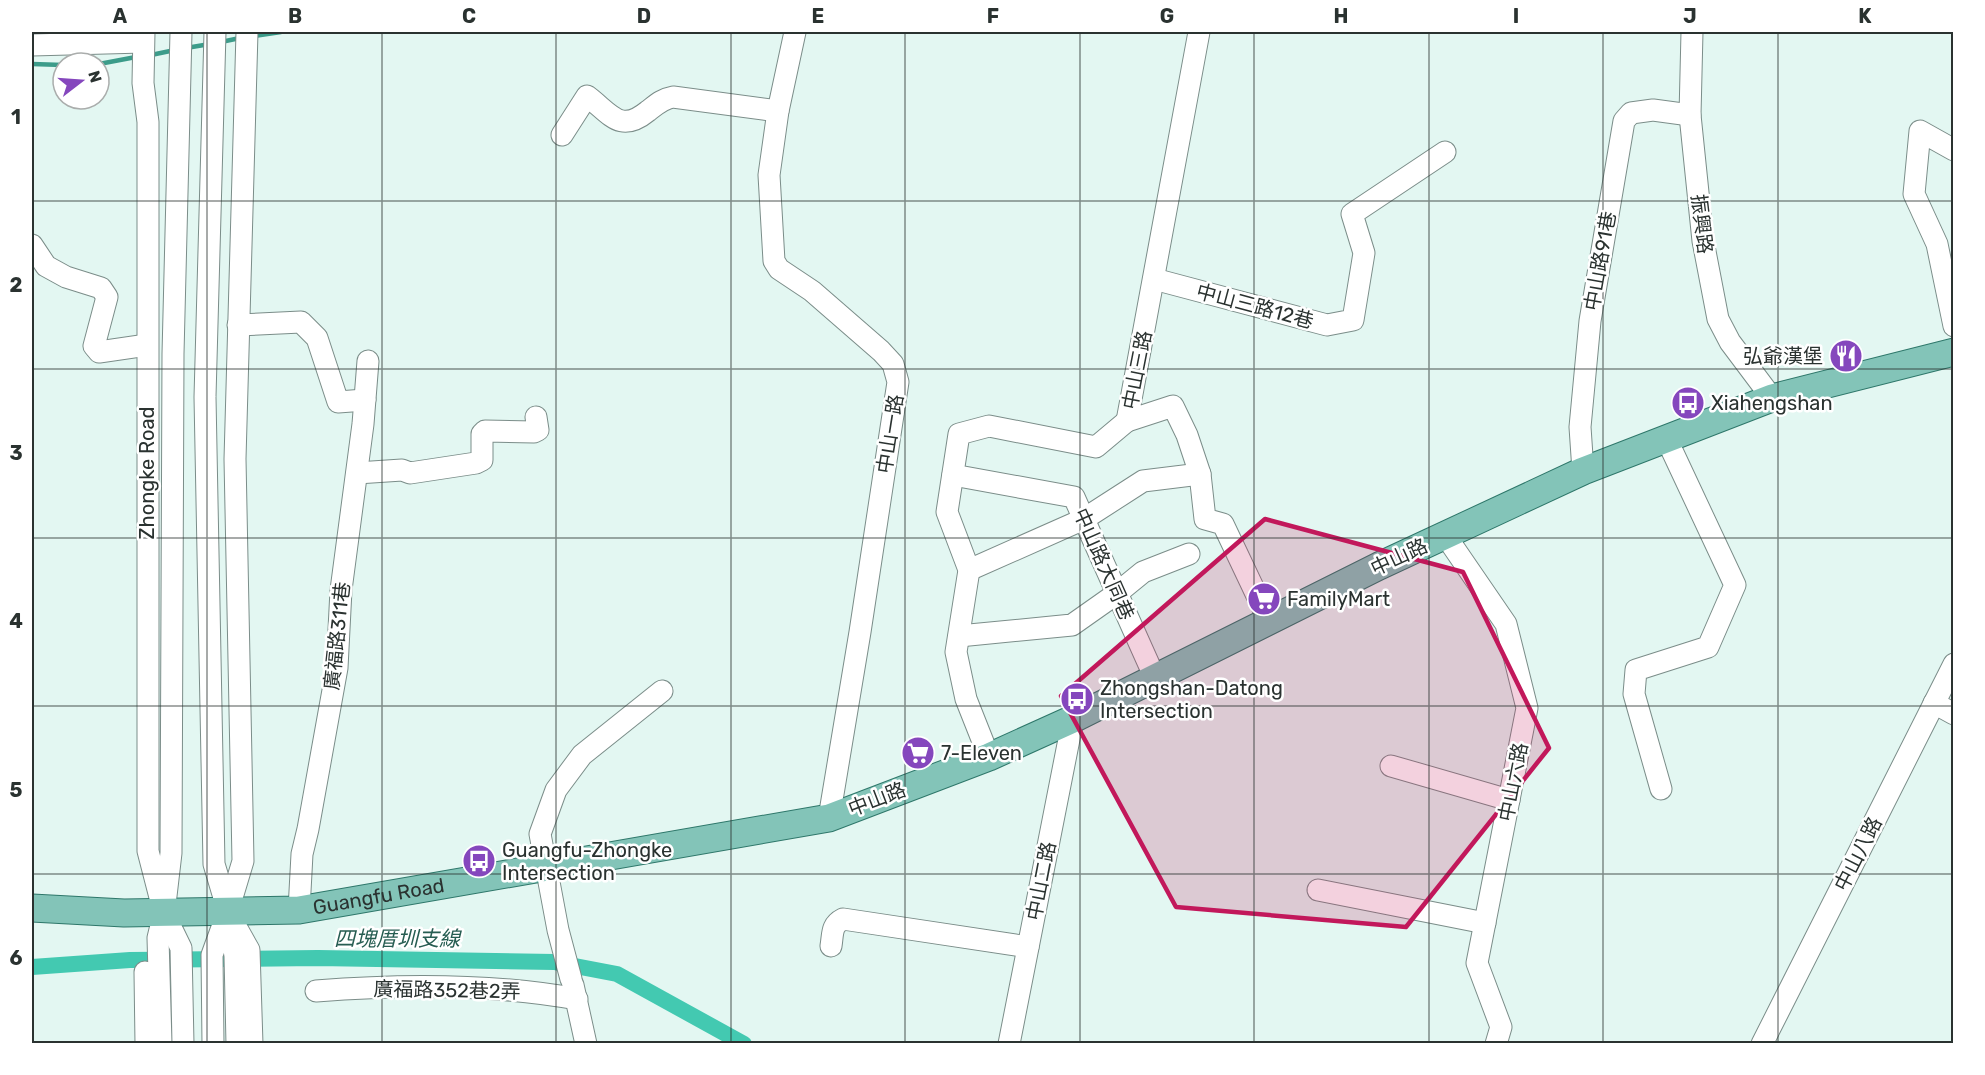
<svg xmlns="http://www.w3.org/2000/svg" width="1985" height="1075" font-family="Rubik,'Noto Sans TC',sans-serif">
<rect width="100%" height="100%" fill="#e3f7f2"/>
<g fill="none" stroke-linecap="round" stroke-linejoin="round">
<g stroke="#3c9c8a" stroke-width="4.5">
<path d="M 254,36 L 281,32"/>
<path d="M 221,42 L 240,38"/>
<path d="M 186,48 L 210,44"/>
<path d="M 151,55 L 175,50"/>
<path d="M 32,64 L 63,65"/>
<path d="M 99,64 L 136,57"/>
</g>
<path stroke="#43c9b1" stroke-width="16" d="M 32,967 L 130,960 L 318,958 L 554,962 L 617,974 L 744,1044"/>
<g stroke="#7b8d89" stroke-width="23">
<g id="minor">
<path d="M 144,32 L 143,83 L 148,122 L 148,851 L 164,913 L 158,938 L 161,1044"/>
<path d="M 181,32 L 173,354 L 171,853 L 164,913 L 181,948 L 183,1044"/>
<path d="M 215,32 L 205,397 L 214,864 L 228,911 L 235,956 L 237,1044"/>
<path d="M 795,32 L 778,111 L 769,175 L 774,261 L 779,269 L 812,291 L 881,351 L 893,364 L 898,382 L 860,632 L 829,818"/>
<path d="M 1199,32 L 1127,421 L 1173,406 L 1187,435 L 1200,474 L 1205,519 L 1223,524 L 1269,621"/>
<path d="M 1692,32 L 1690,115 L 1703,241 L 1718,319 L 1730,342 L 1772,398"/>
<path d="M 32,45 L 143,42"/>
<path d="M 562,135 L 587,96 C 611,114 620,134 648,111 C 656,105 662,99 673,97 L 778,111"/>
<path d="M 1954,150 L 1920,131 L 1914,194 L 1937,244 L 1954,326"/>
<path d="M 32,245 L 46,266 L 66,277 L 101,288 L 107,297 L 94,346 L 99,352 L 147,345"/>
<path d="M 1154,279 L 1327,325 L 1353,320 L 1364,253 L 1352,214 L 1445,152"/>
<path d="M 238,325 L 301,322 L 317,338 L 338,402 L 365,400"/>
<path d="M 1583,471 L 1580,427 L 1590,321 L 1624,121 L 1631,113 L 1653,110 L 1690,115"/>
<path d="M 357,473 L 402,470 L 410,473 L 476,463 L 482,460 L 482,434 L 485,431 L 534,432 L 538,430 L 536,417"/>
<path d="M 953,475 L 1074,497 L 1155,678"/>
<path d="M 1445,535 L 1506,624 L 1527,708 L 1477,963 L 1501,1027 L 1496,1044"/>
<path d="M 969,570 L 1084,519 L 1143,481 L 1200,474"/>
<path d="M 959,636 L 1072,625 L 1116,594 L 1143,572 L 1189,554"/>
<path d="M 1934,703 L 1954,714"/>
<path d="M 989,757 L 966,699 L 956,652 L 969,570 L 947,512 L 959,434 L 989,426 L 1096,447 L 1127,421"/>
<path d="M 1391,766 L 1509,800"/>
<path d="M 1661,789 L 1634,694 L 1636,670 L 1708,647 L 1735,585 L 1667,440"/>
<path d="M 1318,890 L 1485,923"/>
<path d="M 299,910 L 302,854 L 308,829 L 337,668 L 341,590 L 363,424 L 368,361"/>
<path d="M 235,925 L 249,950 L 252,1044"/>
<path d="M 831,946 C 833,934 831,925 843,919 L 1028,947"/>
<path d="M 145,972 L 146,1044"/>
<path d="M 571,979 L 558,930 L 540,834 L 556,790 L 582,755 L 662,691"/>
<path d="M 573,985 L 586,1044"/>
<path d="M 316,991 C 401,984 494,984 577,999"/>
<path d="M 213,1044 L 212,955 L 228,911 L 243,861 L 235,459 L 247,32"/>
<path d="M 1009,1044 L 1073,719"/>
<path d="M 1762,1044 L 1954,664"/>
</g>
</g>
<g stroke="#2e776a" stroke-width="29">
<g id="major">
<path id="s1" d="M 32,908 L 124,913 L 299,910 L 829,818 L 989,757 L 1073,719 L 1379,566 L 1583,471 L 1772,398 L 1954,352"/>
</g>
</g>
<use href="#minor" stroke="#fff" stroke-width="21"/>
<use href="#major" stroke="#83c4b8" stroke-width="27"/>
</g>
<path fill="#c2185b" fill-opacity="0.2" stroke="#c2185b" stroke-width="4.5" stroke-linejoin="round" d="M 1265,519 L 1463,572 L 1549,748 L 1406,927 L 1176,907 L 1061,696 Z"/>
<path fill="none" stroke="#2a3230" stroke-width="1.5" stroke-opacity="0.55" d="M 207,32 L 207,1044M 382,32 L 382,1044M 556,32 L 556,1044M 731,32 L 731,1044M 905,32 L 905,1044M 1080,32 L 1080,1044M 1254,32 L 1254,1044M 1429,32 L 1429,1044M 1603,32 L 1603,1044M 1778,32 L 1778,1044M 32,201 L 1954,201M 32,369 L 1954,369M 32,538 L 1954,538M 32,706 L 1954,706M 32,874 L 1954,874"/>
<defs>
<g id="restaurant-disc" transform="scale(1.725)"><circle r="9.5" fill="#8547bd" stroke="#fff"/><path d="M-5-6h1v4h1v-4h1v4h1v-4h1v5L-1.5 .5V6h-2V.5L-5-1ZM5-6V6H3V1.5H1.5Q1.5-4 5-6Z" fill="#fff"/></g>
<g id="bus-disc" transform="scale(1.725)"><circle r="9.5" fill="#8547bd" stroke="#fff"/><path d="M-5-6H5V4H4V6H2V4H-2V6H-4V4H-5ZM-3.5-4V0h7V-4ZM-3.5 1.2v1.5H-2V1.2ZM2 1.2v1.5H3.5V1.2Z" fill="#fff"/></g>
<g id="supermarket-disc" transform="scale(1.725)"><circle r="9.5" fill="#8547bd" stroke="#fff"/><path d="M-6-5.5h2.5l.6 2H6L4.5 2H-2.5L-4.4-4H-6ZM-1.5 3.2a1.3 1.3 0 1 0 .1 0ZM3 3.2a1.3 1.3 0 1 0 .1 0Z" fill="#fff"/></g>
</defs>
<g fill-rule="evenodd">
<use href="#restaurant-disc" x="1846" y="356"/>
<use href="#bus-disc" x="1688" y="403"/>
<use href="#supermarket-disc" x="1264" y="599"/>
<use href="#bus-disc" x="1077" y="699"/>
<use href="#supermarket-disc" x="918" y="753"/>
<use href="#bus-disc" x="479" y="861"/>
</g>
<g text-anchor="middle" stroke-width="5" stroke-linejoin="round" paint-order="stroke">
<g font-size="20" fill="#2a3230" stroke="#fff">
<text transform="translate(1702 224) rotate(83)" y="7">振興路</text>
<text transform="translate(1600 261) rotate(-80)" y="7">中山路91巷</text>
<text transform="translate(1255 306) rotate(15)" y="7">中山三路12巷</text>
<text transform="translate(1137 370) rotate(-79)" y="7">中山三路</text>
<text transform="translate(890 434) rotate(-81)" y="7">中山一路</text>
<text transform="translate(147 473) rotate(-90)" y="7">Zhongke Road</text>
<text transform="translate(1399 557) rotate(-25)" y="7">中山路</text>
<text transform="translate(1104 564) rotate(66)" y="7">中山路大同巷</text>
<text transform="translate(337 636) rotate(-84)" y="7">廣福路311巷</text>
<text transform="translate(1513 782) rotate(-79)" y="7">中山六路</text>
<text transform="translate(877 799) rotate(-21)" y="7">中山路</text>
<text transform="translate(1858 854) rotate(-63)" y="7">中山八路</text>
<text transform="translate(1041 881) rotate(-79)" y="7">中山二路</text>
<text dy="7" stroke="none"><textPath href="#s1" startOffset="348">Guangfu Road</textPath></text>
<text transform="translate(447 990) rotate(1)" y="7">廣福路352巷2弄</text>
</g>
<g font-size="20" fill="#2a3230" stroke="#fff" text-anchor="start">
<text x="1823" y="363" text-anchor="end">弘爺漢堡</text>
<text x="1711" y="410">Xiahengshan</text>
<text x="1287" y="606">FamilyMart</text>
<text x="1100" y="695">Zhongshan-Datong<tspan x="1100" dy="23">Intersection</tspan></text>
<text x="941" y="760">7-Eleven</text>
<text x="502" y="857">Guangfu-Zhongke<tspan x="502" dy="23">Intersection</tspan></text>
</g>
<g font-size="21" font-style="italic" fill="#275d52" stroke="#fff">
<text x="397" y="946">四塊厝圳支線</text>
</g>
</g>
<rect width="1985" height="1075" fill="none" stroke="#ffffff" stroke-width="66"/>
<g transform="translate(81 81) rotate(73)"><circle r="28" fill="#ffffff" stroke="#aaadac" stroke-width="1.5"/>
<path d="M0-4.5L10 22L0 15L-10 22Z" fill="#8547bd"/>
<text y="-9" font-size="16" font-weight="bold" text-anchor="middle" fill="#2a3230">N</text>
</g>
<rect x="33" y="33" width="1919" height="1009" fill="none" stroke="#2a3230" stroke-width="2"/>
<g font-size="20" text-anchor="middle" font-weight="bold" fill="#2a3230">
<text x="120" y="23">A</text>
<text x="295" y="23">B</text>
<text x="469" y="23">C</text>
<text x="644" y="23">D</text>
<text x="818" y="23">E</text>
<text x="993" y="23">F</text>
<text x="1167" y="23">G</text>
<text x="1341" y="23">H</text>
<text x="1516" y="23">I</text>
<text x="1690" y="23">J</text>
<text x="1865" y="23">K</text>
<text x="16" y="124">1</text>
<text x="16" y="292">2</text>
<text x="16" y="460">3</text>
<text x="16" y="628">4</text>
<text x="16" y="797">5</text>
<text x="16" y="965">6</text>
</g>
</svg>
